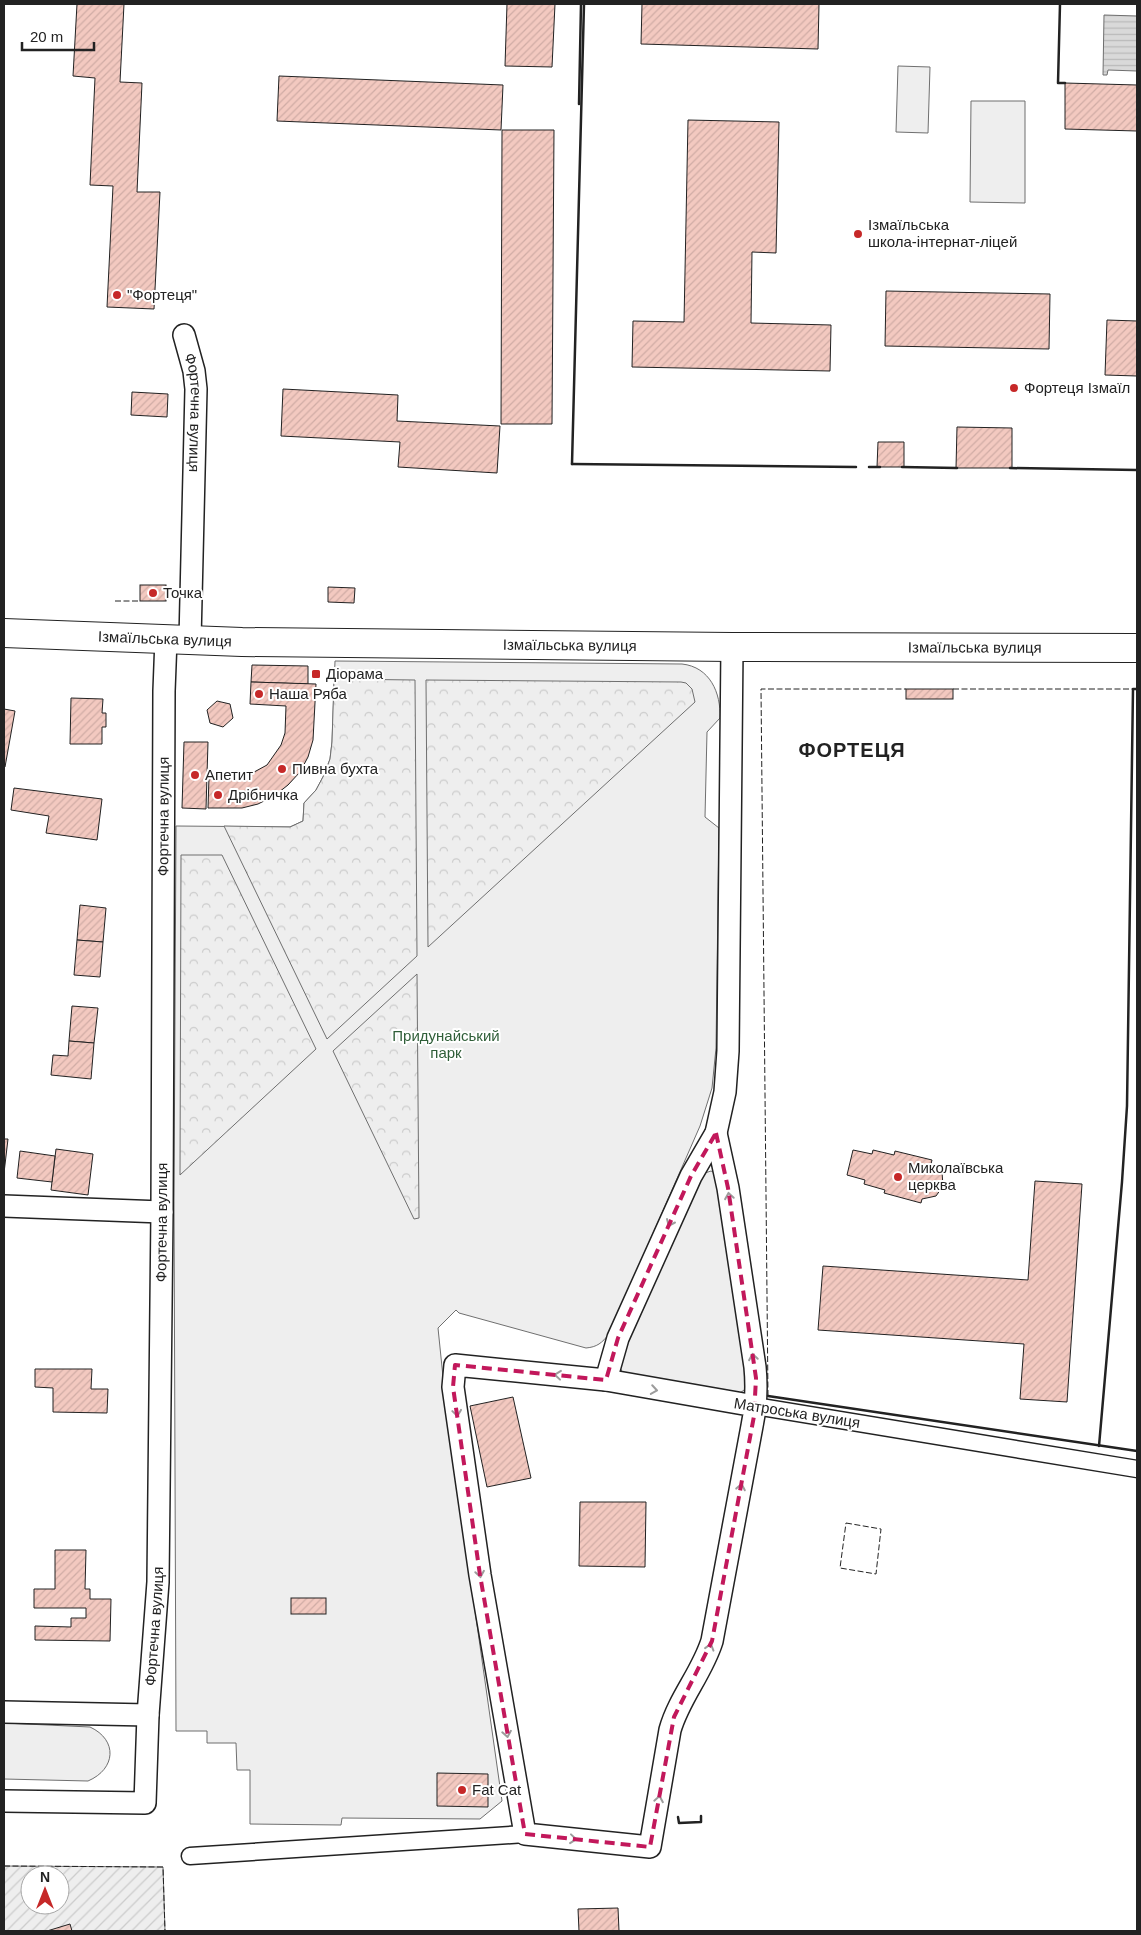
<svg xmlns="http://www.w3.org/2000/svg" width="1141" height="1935" font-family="Arial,sans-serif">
<defs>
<pattern id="forest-crowns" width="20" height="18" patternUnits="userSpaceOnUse" patternTransform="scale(1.25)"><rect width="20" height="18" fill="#eee"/><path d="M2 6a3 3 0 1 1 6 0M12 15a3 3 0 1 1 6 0" fill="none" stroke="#ccc"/></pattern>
<pattern id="garden-furrows" width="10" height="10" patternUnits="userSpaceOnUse" patternTransform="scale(1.25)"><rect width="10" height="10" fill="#eee"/><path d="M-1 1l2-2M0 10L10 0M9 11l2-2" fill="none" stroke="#ccc"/></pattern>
<pattern id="water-rules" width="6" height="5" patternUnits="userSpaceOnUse" patternTransform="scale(1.25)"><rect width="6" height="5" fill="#d9d9d9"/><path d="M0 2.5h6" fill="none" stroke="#bababa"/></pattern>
<pattern id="building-hatch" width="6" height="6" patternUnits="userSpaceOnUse" patternTransform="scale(1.25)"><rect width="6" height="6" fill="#f3c9c0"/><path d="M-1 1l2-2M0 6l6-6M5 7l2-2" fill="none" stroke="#d0aca5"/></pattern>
</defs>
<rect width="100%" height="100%" fill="#fff"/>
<g fill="#eee" stroke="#6f6f6f">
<path d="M 898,66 L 930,67 L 928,133 L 896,132 Z"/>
<path d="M 971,101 L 1025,101 L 1025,203 L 970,202 Z"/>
<path d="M 335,661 L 682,664 C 710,667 721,693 720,718 L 707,732 L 705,817 L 719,828 L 716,1048 L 712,1088 L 700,1126 L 609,1334 C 602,1343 597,1347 586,1348 L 459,1313 L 456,1310 L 438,1328 L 446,1406 L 502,1801 L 480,1819 L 342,1818 L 341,1825 L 250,1824 L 250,1770 L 237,1770 L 236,1743 L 207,1743 L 207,1731 L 176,1731 L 174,1200 L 176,826 L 290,827 L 303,821 L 304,803 L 316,790 L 324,775 L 330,759 L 332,742 Z"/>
<path d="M 711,1171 L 717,1174 L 748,1387 L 740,1393 L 623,1374 L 619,1365 L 620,1355 L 700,1178 L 705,1173 Z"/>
<path d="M 4,1723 L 90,1727 C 118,1740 116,1769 88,1781 L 4,1779 Z"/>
</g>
<g fill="url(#forest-crowns)" stroke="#6f6f6f">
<path d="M 334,679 L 415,680 L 417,956 L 327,1039 L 224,826 L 290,827 L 303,821 L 304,803 L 316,790 L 324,775 L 330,759 L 332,742 Z"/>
<path d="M 426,680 L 681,682 L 686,683 L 692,689 L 695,702 L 428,947 Z"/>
<path d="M 181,855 L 222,855 L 316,1049 L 180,1175 Z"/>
<path d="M 417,974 L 419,1218 L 414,1219 L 333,1051 Z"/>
</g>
<path fill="url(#garden-furrows)" stroke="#6f6f6f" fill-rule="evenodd" d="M 4,1866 L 163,1867 L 165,1931 L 4,1931 ZM 30,1875 L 60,1875 L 60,1905 L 30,1905 Z"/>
<path fill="url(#water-rules)" stroke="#6f6f6f" d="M 1104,15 L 1137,16 L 1137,71 L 1108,70 L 1107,75 L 1103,75 Z"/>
<g fill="url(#building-hatch)" stroke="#222">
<path d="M 77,4 L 124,4 L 120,82 L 142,83 L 137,192 L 160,192 L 154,309 L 107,307 L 113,186 L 90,185 L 95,78 L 73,76 Z"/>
<path d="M 507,4 L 555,4 L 552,67 L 505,66 Z"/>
<path d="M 642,4 L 819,4 L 818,49 L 641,44 Z"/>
<path d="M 279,76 L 503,85 L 501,130 L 277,121 Z"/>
<path d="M 1065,83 L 1137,85 L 1137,131 L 1065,129 Z"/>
<path d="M 688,120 L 779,122 L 776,253 L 752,252 L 751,323 L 831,325 L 830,371 L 632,367 L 633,321 L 684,322 Z"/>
<path d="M 502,130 L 554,130 L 552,424 L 501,424 Z"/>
<path d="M 886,291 L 1050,294 L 1049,349 L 885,346 Z"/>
<path d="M 1107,320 L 1137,321 L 1137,376 L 1105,375 Z"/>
<path d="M 283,389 L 398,395 L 397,421 L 500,426 L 497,473 L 398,467 L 400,442 L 281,436 Z"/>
<path d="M 132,392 L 168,394 L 167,417 L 131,415 Z"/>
<path d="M 957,427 L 1012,428 L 1012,468 L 956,468 Z"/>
<path d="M 878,442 L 904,442 L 904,467 L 877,467 Z"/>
<rect x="140" y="585" width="26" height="16"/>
<path d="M 328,587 L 355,588 L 354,603 L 328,602 Z"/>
<path d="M 252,665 L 308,666 L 308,684 L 251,682 Z"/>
<path d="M 251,682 L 316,684 L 313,740 L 308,757 L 300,772 L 288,785 L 274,796 L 258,804 L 242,808 L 208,808 L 209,777 L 221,780 L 245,777 L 267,765 L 281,745 L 285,733 L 286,706 L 250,704 Z"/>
<rect x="906" y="689" width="47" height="10"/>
<path d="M 71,698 L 103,699 L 102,713 L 106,713 L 106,727 L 102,727 L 102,744 L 70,744 Z"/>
<path d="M 217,701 L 230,704 L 233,718 L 223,727 L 210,723 L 207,710 Z"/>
<path d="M 4,709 L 15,711 L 5,767 L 4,767 Z"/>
<path d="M 184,742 L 208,742 L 206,809 L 182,808 Z"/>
<path d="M 14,788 L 102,799 L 97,840 L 46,833 L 49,816 L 11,810 Z"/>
<path d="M 80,905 L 106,908 L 103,942 L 77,940 Z"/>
<path d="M 77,940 L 103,942 L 100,977 L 74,975 Z"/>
<path d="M 72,1006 L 98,1008 L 94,1043 L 69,1041 Z"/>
<path d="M 69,1041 L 94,1043 L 91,1079 L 51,1075 L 53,1055 L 68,1056 Z"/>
<path d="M 4,1139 L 8,1139 L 4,1173 Z"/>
<path d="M 56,1149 L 93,1154 L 88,1195 L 51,1190 Z"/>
<path d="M 853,1150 L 872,1154 L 873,1150 L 894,1155 L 895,1151 L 932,1160 L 931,1164 L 942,1172 L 943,1186 L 936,1196 L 922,1199 L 921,1203 L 884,1193 L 885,1190 L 864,1184 L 865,1180 L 847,1175 Z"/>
<path d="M 20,1151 L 55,1156 L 52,1182 L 17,1178 Z"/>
<path d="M 1035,1181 L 1082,1184 L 1067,1402 L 1020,1399 L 1024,1344 L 818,1330 L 823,1266 L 1028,1280 Z"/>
<path d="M 35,1369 L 92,1369 L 91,1389 L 108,1389 L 107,1413 L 53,1412 L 53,1388 L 35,1387 Z"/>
<path d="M 513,1397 L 531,1478 L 487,1487 L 470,1406 Z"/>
<path d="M 580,1502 L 646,1502 L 645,1567 L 579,1566 Z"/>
<path d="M 55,1550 L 86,1550 L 85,1589 L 90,1589 L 90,1599 L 111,1599 L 110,1641 L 35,1640 L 35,1626 L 71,1627 L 71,1618 L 86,1618 L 86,1608 L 34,1608 L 34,1589 L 55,1589 Z"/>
<rect x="291" y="1598" width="35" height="16"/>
<path d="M 437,1773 L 488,1774 L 488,1807 L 437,1806 Z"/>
<path d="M 618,1908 L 619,1931 L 579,1931 L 578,1909 Z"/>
<path d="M 70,1924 L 72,1931 L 47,1931 Z"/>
</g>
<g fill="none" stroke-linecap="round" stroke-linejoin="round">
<g stroke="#222" stroke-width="19">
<g id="pedestrian">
<path d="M 755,1406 L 1137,1469"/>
<path d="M 190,1856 L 525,1834"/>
</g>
</g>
<g stroke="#222" stroke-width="24">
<g id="minor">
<path id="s1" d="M 184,335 L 194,371 L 196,389 L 190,640"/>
<path d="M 716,1133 L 728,1188 L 755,1367 C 757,1387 756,1406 752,1426 L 712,1641 C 702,1673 679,1698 670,1730 L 650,1847 L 525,1834 L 480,1575 L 453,1387 L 455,1365 L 606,1380 L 755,1406"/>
<path d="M 4,1206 L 162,1212"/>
<path d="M 606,1380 L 618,1338 L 691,1176 L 716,1133 L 725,1092 L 728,1051 L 732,647"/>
<path d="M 4,1712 L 148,1715"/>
<path id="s2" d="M 4,1801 L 145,1803 L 148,1715 L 158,1582 L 162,1212 L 164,691 L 166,639"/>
</g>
</g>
<g stroke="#222" stroke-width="30">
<g id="tertiary">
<path id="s3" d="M 4,633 L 242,642 L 732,647 L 1137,648"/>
</g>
</g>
<use href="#pedestrian" stroke="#fff" stroke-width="16"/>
<use href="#minor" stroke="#fff" stroke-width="21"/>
<use href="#tertiary" stroke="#fff" stroke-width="28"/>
<g stroke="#222" stroke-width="1" stroke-dasharray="6 2.5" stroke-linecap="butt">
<path d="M 115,601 L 140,601"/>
<path d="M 953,689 L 1133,689"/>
<path d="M 768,1396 L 761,689 L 906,689"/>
<path d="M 846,1523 L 881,1529 L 876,1574 L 840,1568 Z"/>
<path d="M 4,1866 L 163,1867 L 165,1931"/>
</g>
<g stroke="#222" stroke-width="2.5">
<path d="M 1060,4 L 1058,83 L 1065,83"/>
<path d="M 579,104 L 581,4"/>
<path d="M 572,464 L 584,4"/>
<path d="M 572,464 L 856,467"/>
<path d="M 869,467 L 880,467"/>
<path d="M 902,467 L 957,468"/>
<path d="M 1010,468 L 1137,470"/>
<path d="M 768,1396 L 1137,1451"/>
<path d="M 1099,1446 L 1122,1182 L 1127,1106 L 1133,689 L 1137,689"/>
<path d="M 678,1817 L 679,1823 L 701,1822 L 701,1816"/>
</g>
</g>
<defs><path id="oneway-chevron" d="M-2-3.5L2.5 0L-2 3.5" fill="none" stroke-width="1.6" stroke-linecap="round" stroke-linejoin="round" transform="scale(1.25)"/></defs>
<g stroke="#9c9c9c">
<use href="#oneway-chevron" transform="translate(729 1196) rotate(-99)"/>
<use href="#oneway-chevron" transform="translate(670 1223) rotate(114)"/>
<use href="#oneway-chevron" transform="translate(753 1357) rotate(-99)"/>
<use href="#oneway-chevron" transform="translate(558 1375) rotate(-174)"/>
<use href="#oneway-chevron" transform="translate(654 1390) rotate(9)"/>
<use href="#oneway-chevron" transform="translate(457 1413) rotate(82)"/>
<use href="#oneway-chevron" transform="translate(741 1487) rotate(-79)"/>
<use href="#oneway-chevron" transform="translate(480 1574) rotate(81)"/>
<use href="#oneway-chevron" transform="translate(710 1647) rotate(-73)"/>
<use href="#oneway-chevron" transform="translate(507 1734) rotate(80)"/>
<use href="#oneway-chevron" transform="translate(659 1799) rotate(-80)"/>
<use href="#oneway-chevron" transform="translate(573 1839) rotate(6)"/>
</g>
<path fill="none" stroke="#c2185b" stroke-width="4" stroke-dasharray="10 6" stroke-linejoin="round" d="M 716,1133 L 728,1188 L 756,1378 L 754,1416 L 712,1641 L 674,1717 L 650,1847 L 525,1834 L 480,1575 L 453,1387 L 455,1365 L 606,1380 L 618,1338 L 691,1176 Z"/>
<g fill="#c62828" stroke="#fff" stroke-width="2">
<circle cx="858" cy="234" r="5"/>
<circle cx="117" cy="295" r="5"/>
<circle cx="1014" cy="388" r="5"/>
<circle cx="153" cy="593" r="5"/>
<rect x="311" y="669" width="10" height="10" rx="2.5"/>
<circle cx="259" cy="694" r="5"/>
<circle cx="282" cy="769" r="5"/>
<circle cx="195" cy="775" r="5"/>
<circle cx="218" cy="795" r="5"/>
<circle cx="898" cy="1177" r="5"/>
<circle cx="462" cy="1790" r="5"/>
</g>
<g text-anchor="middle" stroke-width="4" stroke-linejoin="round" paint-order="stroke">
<g font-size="15" fill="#222" stroke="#fff" text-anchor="start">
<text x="868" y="230">Ізмаїльська<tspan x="868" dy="17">школа-інтернат-ліцей</tspan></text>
<text x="127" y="300">"Фортеця"</text>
<text x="1024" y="393">Фортеця Ізмаїл</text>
<text x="163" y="598">Точка</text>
<text x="326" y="679">Діорама</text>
<text x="269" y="699">Наша Ряба</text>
<text x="292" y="774">Пивна бухта</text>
<text x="205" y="780">Апетит</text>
<text x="228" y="800">Дрібничка</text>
<text x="908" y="1173">Миколаївська<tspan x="908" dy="17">церква</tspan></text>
<text x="472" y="1795">Fat Cat</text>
</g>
<g font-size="15" fill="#222" stroke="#fff">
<text dy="5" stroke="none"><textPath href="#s1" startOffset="79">Фортечна вулиця</textPath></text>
<text dy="5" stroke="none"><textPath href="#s3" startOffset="161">Ізмаїльська вулиця</textPath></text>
<text dy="5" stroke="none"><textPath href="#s3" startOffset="566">Ізмаїльська вулиця</textPath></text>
<text dy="5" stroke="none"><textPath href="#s3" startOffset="971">Ізмаїльська вулиця</textPath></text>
<text dy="5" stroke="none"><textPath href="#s2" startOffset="1128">Фортечна вулиця</textPath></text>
<text dy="5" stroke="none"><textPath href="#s2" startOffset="722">Фортечна вулиця</textPath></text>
<text transform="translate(797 1413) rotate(9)" y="5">Матроська вулиця</text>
<text dy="5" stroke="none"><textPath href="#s2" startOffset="318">Фортечна вулиця</textPath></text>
</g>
<g font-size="15" fill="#2f5e38" stroke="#fff">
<text x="446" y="1041">Придунайський<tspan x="446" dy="17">парк</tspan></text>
</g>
<g font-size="20" font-weight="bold" letter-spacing="1" fill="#222" stroke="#fff">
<text x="852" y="757">ФОРТЕЦЯ</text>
</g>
</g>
<rect width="1141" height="1935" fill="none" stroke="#222222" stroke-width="10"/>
<g transform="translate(45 1890)"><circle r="24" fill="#ffffff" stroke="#a7a7a7"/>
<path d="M0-4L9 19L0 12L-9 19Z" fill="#c62828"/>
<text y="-8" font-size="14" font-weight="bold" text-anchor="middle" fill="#222222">N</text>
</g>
<path d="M22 42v8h72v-8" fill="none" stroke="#222222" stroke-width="2.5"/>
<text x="30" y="42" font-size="15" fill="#222222" stroke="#ffffff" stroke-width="4" paint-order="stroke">20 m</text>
</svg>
